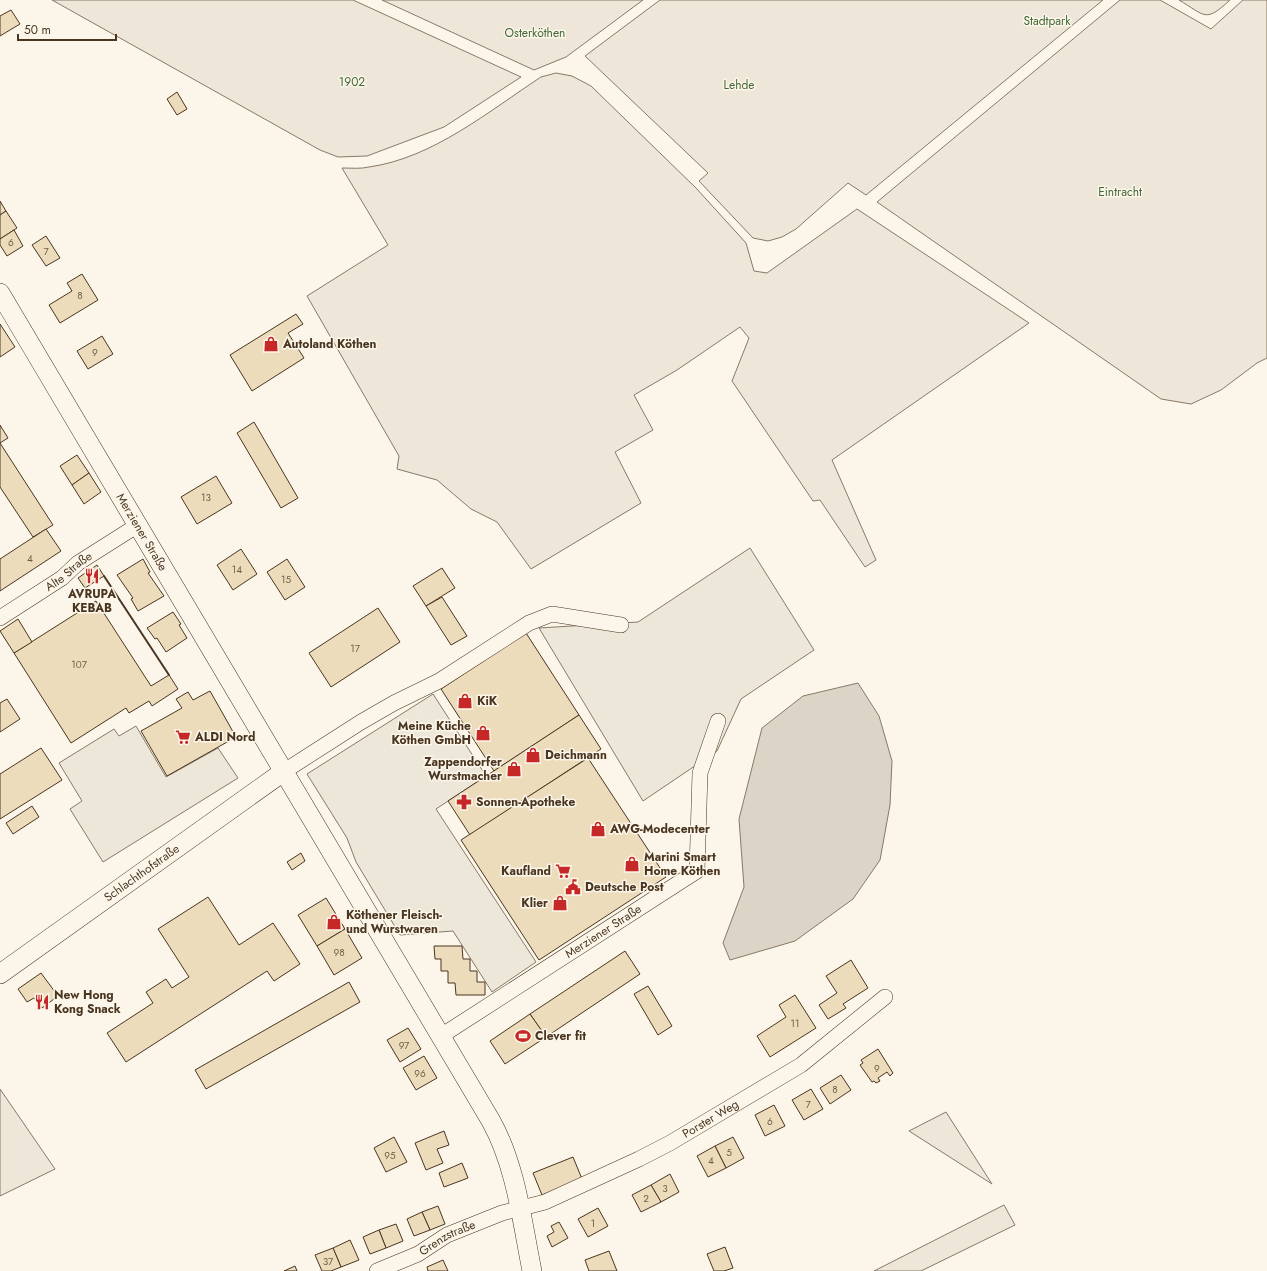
<svg xmlns="http://www.w3.org/2000/svg" width="1267" height="1271" font-family="Jost,sans-serif">
<rect width="100%" height="100%" fill="#fbf6e9"/>
<g fill="#ede6d9" stroke="#887966">
<path d="M 52,0 L 353,0 L 521,77 L 444,127 L 367,156 L 338,157 L 320,150 Z"/>
<path d="M 382,0 L 643,0 L 566,57 L 534,70 Z"/>
<path d="M 660,0 L 1103,0 L 866,195 L 848,183 L 796,229 L 782,237 L 768,241 L 753,238 L 699,181 L 708,173 L 585,56 Z"/>
<path d="M 1120,0 L 1160,0 L 1211,29 L 1243,0 L 1267,0 L 1267,358 L 1257,363 L 1221,390 L 1191,404 L 1161,399 L 877,202 Z"/>
<path d="M 1179,0 L 1230,0 C 1205,23 1206,16 1179,0 Z"/>
<path d="M 556,73 L 572,76 L 591,86 L 696,188 L 746,243 L 754,271 L 767,273 L 857,209 L 1029,323 L 832,460 L 876,560 L 865,567 L 820,500 L 813,501 L 732,381 L 749,338 L 740,327 L 677,370 L 634,395 L 653,430 L 615,452 L 641,503 L 531,569 L 497,522 L 471,509 L 437,480 L 397,469 L 399,456 L 307,296 L 388,245 L 342,168 C 351,168 361,169 369,167 C 433,158 489,111 541,77 Z"/>
<path d="M 0,1089 L 55,1169 L 0,1196 Z"/>
<path d="M 946,1112 L 992,1184 L 909,1131 Z"/>
<path d="M 1004,1205 L 1015,1225 L 921,1271 L 874,1271 Z"/>
</g>
<g fill="#ede7d9" stroke="#887966">
<path d="M 750,548 L 814,650 L 741,699 L 717,751 L 643,801 L 539,628 L 638,622 Z"/>
<path d="M 433,694 L 486,776 L 436,809 L 536,962 L 492,992 L 453,931 L 400,935 L 356,862 L 347,838 L 307,774 Z"/>
<path d="M 136,726 L 166,777 L 218,748 L 238,778 L 103,862 L 70,809 L 82,801 L 59,763 L 114,729 L 119,736 Z"/>
</g>
<path fill="#dcd4c6" stroke="#887966" d="M 858,683 L 879,716 L 892,761 L 890,805 L 880,860 L 853,899 L 795,941 L 730,960 L 723,943 L 744,887 L 739,819 L 762,728 L 803,696 Z"/>
<g fill="#ecdcbc" stroke="#4a3520">
<path d="M 11,10 L 20,24 L 0,36 L 0,16 Z"/>
<path d="M 177,92 L 187,109 L 177,115 L 167,99 Z"/>
<path d="M 0,201 L 6,211 L 0,215 Z"/>
<path d="M 6,211 L 17,228 L 0,239 L 0,215 Z"/>
<path d="M 14,230 L 23,246 L 7,256 L 0,245 L 0,239 Z"/>
<path d="M 46,236 L 60,258 L 46,266 L 32,245 Z"/>
<path d="M 82,274 L 98,300 L 60,323 L 49,305 L 72,291 L 67,283 Z"/>
<path d="M 296,314 L 303,324 L 288,333 L 304,358 L 252,391 L 230,355 Z"/>
<path d="M 0,324 L 15,347 L 0,357 Z"/>
<path d="M 102,336 L 113,354 L 88,369 L 77,351 Z"/>
<path d="M 254,422 L 298,498 L 281,508 L 237,433 Z"/>
<path d="M 0,425 L 8,438 L 0,443 Z"/>
<path d="M 0,443 L 53,525 L 33,537 L 0,487 Z"/>
<path d="M 77,455 L 89,473 L 72,485 L 60,466 Z"/>
<path d="M 89,473 L 101,492 L 84,504 L 72,485 Z"/>
<path d="M 216,476 L 232,503 L 197,524 L 181,497 Z"/>
<path d="M 46,529 L 61,551 L 0,591 L 0,559 Z"/>
<path d="M 241,549 L 257,574 L 233,590 L 217,565 Z"/>
<path d="M 143,559 L 150,572 L 148,573 L 164,596 L 138,611 L 131,599 L 133,598 L 117,575 Z"/>
<path d="M 287,559 L 305,587 L 285,600 L 267,572 Z"/>
<path d="M 97,565 L 104,576 L 85,588 L 78,578 Z"/>
<path d="M 442,568 L 455,588 L 426,606 L 413,586 Z"/>
<path d="M 442,597 L 467,636 L 451,645 L 426,606 Z"/>
<path d="M 96,601 L 151,686 L 169,675 L 178,689 L 152,706 L 149,701 L 129,713 L 126,708 L 71,743 L 14,653 Z"/>
<path d="M 378,608 L 400,642 L 331,687 L 309,653 Z"/>
<path d="M 173,612 L 181,624 L 179,625 L 187,638 L 166,652 L 157,638 L 155,639 L 147,628 Z"/>
<path d="M 18,619 L 32,642 L 14,653 L 0,631 Z"/>
<path d="M 526,633 L 579,715 L 494,771 L 441,689 Z"/>
<path d="M 210,691 L 236,737 L 167,776 L 141,731 L 182,708 L 176,699 L 188,692 L 193,700 Z"/>
<path d="M 7,699 L 20,719 L 0,732 L 0,703 Z"/>
<path d="M 579,715 L 601,749 L 470,835 L 448,801 Z"/>
<path d="M 41,748 L 62,780 L 0,819 L 0,774 Z"/>
<path d="M 588,758 L 666,877 L 539,960 L 461,840 Z"/>
<path d="M 32,806 L 39,817 L 13,834 L 6,823 Z"/>
<path d="M 301,853 L 305,861 L 292,870 L 287,862 Z"/>
<path d="M 208,897 L 239,945 L 273,923 L 300,964 L 274,981 L 267,971 L 126,1062 L 107,1033 L 153,1003 L 146,992 L 166,979 L 172,988 L 189,977 L 158,929 Z"/>
<path d="M 326,898 L 345,929 L 317,946 L 298,915 Z"/>
<path d="M 345,929 L 362,958 L 334,975 L 317,946 Z"/>
<path d="M 434,946 L 462,946 L 463,959 L 470,959 L 470,971 L 477,971 L 477,982 L 485,982 L 485,995 L 456,995 L 455,983 L 448,983 L 448,971 L 441,971 L 441,959 L 435,959 Z"/>
<path d="M 625,951 L 640,974 L 546,1037 L 530,1014 Z"/>
<path d="M 851,960 L 868,988 L 843,1004 L 846,1008 L 828,1019 L 819,1005 L 837,993 L 826,976 Z"/>
<path d="M 41,973 L 58,996 L 42,1008 L 34,998 L 27,1002 L 18,989 Z"/>
<path d="M 349,982 L 360,1002 L 206,1089 L 195,1070 Z"/>
<path d="M 648,986 L 672,1026 L 658,1035 L 634,994 Z"/>
<path d="M 795,995 L 816,1028 L 770,1057 L 757,1036 L 786,1017 L 779,1005 Z"/>
<path d="M 530,1014 L 546,1037 L 505,1064 L 490,1041 Z"/>
<path d="M 408,1028 L 421,1049 L 400,1062 L 387,1040 Z"/>
<path d="M 878,1049 L 893,1073 L 890,1076 L 887,1072 L 878,1078 L 880,1081 L 876,1083 L 874,1081 L 872,1082 L 860,1065 L 863,1063 L 861,1060 Z"/>
<path d="M 424,1056 L 437,1078 L 416,1090 L 403,1068 Z"/>
<path d="M 841,1075 L 851,1090 L 830,1104 L 820,1088 Z"/>
<path d="M 811,1089 L 823,1109 L 804,1120 L 792,1100 Z"/>
<path d="M 774,1105 L 785,1126 L 765,1136 L 755,1115 Z"/>
<path d="M 444,1131 L 449,1145 L 437,1149 L 443,1163 L 426,1170 L 415,1143 Z"/>
<path d="M 394,1137 L 407,1162 L 386,1172 L 374,1148 Z"/>
<path d="M 733,1137 L 744,1158 L 726,1168 L 715,1146 Z"/>
<path d="M 715,1146 L 726,1168 L 708,1177 L 697,1156 Z"/>
<path d="M 573,1157 L 582,1179 L 542,1195 L 533,1173 Z"/>
<path d="M 462,1163 L 468,1178 L 444,1187 L 439,1173 Z"/>
<path d="M 670,1174 L 679,1192 L 661,1202 L 651,1185 Z"/>
<path d="M 651,1185 L 661,1202 L 641,1212 L 632,1195 Z"/>
<path d="M 438,1206 L 445,1224 L 430,1230 L 422,1212 Z"/>
<path d="M 598,1208 L 608,1226 L 588,1237 L 578,1219 Z"/>
<path d="M 422,1212 L 430,1230 L 414,1236 L 407,1219 Z"/>
<path d="M 559,1222 L 568,1238 L 552,1247 L 547,1236 L 554,1232 L 551,1226 Z"/>
<path d="M 396,1224 L 403,1241 L 386,1248 L 379,1230 Z"/>
<path d="M 379,1230 L 386,1248 L 370,1254 L 363,1237 Z"/>
<path d="M 350,1240 L 359,1260 L 341,1267 L 333,1248 Z"/>
<path d="M 725,1247 L 733,1268 L 724,1271 L 714,1271 L 707,1254 Z"/>
<path d="M 333,1248 L 341,1267 L 331,1271 L 322,1271 L 315,1255 Z"/>
<path d="M 609,1251 L 617,1271 L 589,1271 L 585,1260 Z"/>
<path d="M 443,1260 L 448,1271 L 428,1271 L 427,1267 Z"/>
<path d="M 295,1266 L 297,1271 L 284,1271 Z"/>
</g>
<g fill="none" stroke-linecap="round" stroke-linejoin="round">
<g stroke="#4a3520" stroke-width="16">
<g id="minor">
<path id="s1" d="M 0,618 L 62,578 L 78,563 L 138,525"/>
<path d="M 283,772 L 361,722 L 394,703 L 439,681 L 529,623 L 552,614 L 621,625"/>
<path id="s2" d="M 441,1036 L 697,871 L 700,773 L 718,721"/>
<path id="s3" d="M 377,1271 L 418,1254 L 447,1235 L 502,1213 L 545,1202 L 639,1159 L 670,1143 L 801,1065 L 885,997"/>
</g>
</g>
<g stroke="#4a3520" stroke-width="20">
<g id="major">
<path id="s4" d="M 0,293 L 491,1121 C 516,1166 522,1221 532,1271"/>
<path id="s5" d="M 0,974 L 283,772"/>
</g>
</g>
<use href="#minor" stroke="#fbf6e9" stroke-width="15"/>
<use href="#major" stroke="#fbf6e9" stroke-width="19"/>
<path stroke="#4a3520" stroke-width="2" d="M 104,576 L 169,675"/>
</g>
<defs>
<g id="shop-bare" transform="scale(1.2)"><path d="M-5-2.5h2.3a2.7 3.5 0 0 1 5.4 0H5L5.5 6h-11ZM-1.5-2.5h3a1.5 2.3 0 0 0-3 0Z" fill="#c62828" stroke="#fbf6e9" stroke-width="2.5" paint-order="stroke"/></g>
<g id="restaurant-bare" transform="scale(1.2)"><path d="M-5-6h1v4h1v-4h1v4h1v-4h1v5L-1.5 .5V6h-2V.5L-5-1ZM5-6V6H3V1.5H1.5Q1.5-4 5-6Z" fill="#c62828" stroke="#fbf6e9" stroke-width="2.5" paint-order="stroke"/></g>
<g id="supermarket-bare" transform="scale(1.2)"><path d="M-6-5.5h2.5l.6 2H6L4.5 2H-2.5L-4.4-4H-6ZM-1.5 3.2a1.3 1.3 0 1 0 .1 0ZM3 3.2a1.3 1.3 0 1 0 .1 0Z" fill="#c62828" stroke="#fbf6e9" stroke-width="2.5" paint-order="stroke"/></g>
<g id="pharmacy-bare" transform="scale(1.2)"><path d="M-2-6h4v4h4v4h-4v4h-4v-4h-4v-4h4Z" fill="#c62828" stroke="#fbf6e9" stroke-width="2.5" paint-order="stroke"/></g>
<g id="civic-bare" transform="scale(1.2)"><path d="M-.6-6.5H3V-4.5H.6V-3L4-1V1h2V6H-6V1h2V-1L-.6-3ZM-1.2 2.5V6h2.4V2.5Z" fill="#c62828" stroke="#fbf6e9" stroke-width="2.5" paint-order="stroke"/></g>
<g id="stadium-bare" transform="scale(1.2)"><path d="M0-5a6.5 5 0 1 0 0 10a6.5 5 0 1 0 0-10ZM-3.5-1.8h7v3.6h-7Z" fill="#c62828" stroke="#fbf6e9" stroke-width="2.5" paint-order="stroke"/></g>
</defs>
<g fill-rule="evenodd">
<use href="#shop-bare" x="271" y="344"/>
<use href="#restaurant-bare" x="92" y="576"/>
<use href="#shop-bare" x="465" y="701"/>
<use href="#shop-bare" x="483" y="733"/>
<use href="#supermarket-bare" x="183" y="737"/>
<use href="#shop-bare" x="533" y="755"/>
<use href="#shop-bare" x="514" y="769"/>
<use href="#pharmacy-bare" x="464" y="802"/>
<use href="#shop-bare" x="598" y="829"/>
<use href="#shop-bare" x="632" y="864"/>
<use href="#supermarket-bare" x="563" y="871"/>
<use href="#civic-bare" x="573" y="887"/>
<use href="#shop-bare" x="560" y="903"/>
<use href="#shop-bare" x="334" y="922"/>
<use href="#restaurant-bare" x="42" y="1002"/>
<use href="#stadium-bare" x="523" y="1036"/>
</g>
<g text-anchor="middle" stroke-width="3" stroke-linejoin="round" paint-order="stroke">
<g font-size="10" fill="#725f47">
<text x="11" y="246">6</text>
<text x="46" y="255">7</text>
<text x="80" y="299">8</text>
<text x="95" y="356">9</text>
<text x="206" y="501">13</text>
<text x="30" y="562">4</text>
<text x="237" y="573">14</text>
<text x="286" y="583">15</text>
<text x="355" y="652">17</text>
<text x="79" y="668">107</text>
<text x="339" y="956">98</text>
<text x="795" y="1027">11</text>
<text x="404" y="1049">97</text>
<text x="877" y="1072">9</text>
<text x="420" y="1077">96</text>
<text x="835" y="1093">8</text>
<text x="808" y="1108">7</text>
<text x="770" y="1125">6</text>
<text x="729" y="1156">5</text>
<text x="390" y="1159">95</text>
<text x="711" y="1164">4</text>
<text x="665" y="1192">3</text>
<text x="646" y="1202">2</text>
<text x="593" y="1227">1</text>
<text x="328" y="1265">37</text>
</g>
<g font-size="12" fill="#436837" stroke="#fbf6e9">
<text x="1047" y="25">Stadtpark</text>
<text x="535" y="37">Osterköthen</text>
<text x="352" y="86">1902</text>
<text x="739" y="89">Lehde</text>
<text x="1120" y="196">Eintracht</text>
</g>
<g font-size="12" font-weight="bold" fill="#4a3520" stroke="#fbf6e9" text-anchor="start">
<text x="283" y="348">Autoland Köthen</text>
<text x="92" y="598" text-anchor="middle">AVRUPA<tspan x="92" dy="14">KEBAB</tspan></text>
<text x="477" y="705">KiK</text>
<text x="471" y="730" text-anchor="end">Meine Küche<tspan x="471" dy="14">Köthen GmbH</tspan></text>
<text x="195" y="741">ALDI Nord</text>
<text x="545" y="759">Deichmann</text>
<text x="502" y="766" text-anchor="end">Zappendorfer<tspan x="502" dy="14">Wurstmacher</tspan></text>
<text x="476" y="806">Sonnen-Apotheke</text>
<text x="610" y="833">AWG-Modecenter</text>
<text x="644" y="861">Marini Smart<tspan x="644" dy="14">Home Köthen</tspan></text>
<text x="551" y="875" text-anchor="end">Kaufland</text>
<text x="585" y="891">Deutsche Post</text>
<text x="548" y="907" text-anchor="end">Klier</text>
<text x="346" y="919">Köthener Fleisch-<tspan x="346" dy="14">und Wurstwaren</tspan></text>
<text x="54" y="999">New Hong<tspan x="54" dy="14">Kong Snack</tspan></text>
<text x="535" y="1040">Clever fit</text>
</g>
<g font-size="12" fill="#4a3520" stroke="#fbf6e9">
<text dy="4" stroke="none"><textPath href="#s4" startOffset="278">Merziener Straße</textPath></text>
<text dy="4" stroke="none"><textPath href="#s1" startOffset="83">Alte Straße</textPath></text>
<text dy="4" stroke="none"><textPath href="#s5" startOffset="174">Schlachthofstraße</textPath></text>
<text dy="4" stroke="none"><textPath href="#s2" startOffset="193">Merziener Straße</textPath></text>
<text dy="4" stroke="none"><textPath href="#s3" startOffset="368">Porster Weg</textPath></text>
<text dy="4" stroke="none"><textPath href="#s3" startOffset="78">Grenzstraße</textPath></text>
</g>
</g>
<path d="M18 34v6h98v-6" fill="none" stroke="#4a3520" stroke-width="2"/>
<text x="24" y="34" font-size="12" fill="#4a3520" stroke="#fbf6e9" stroke-width="3" paint-order="stroke">50 m</text>
</svg>
